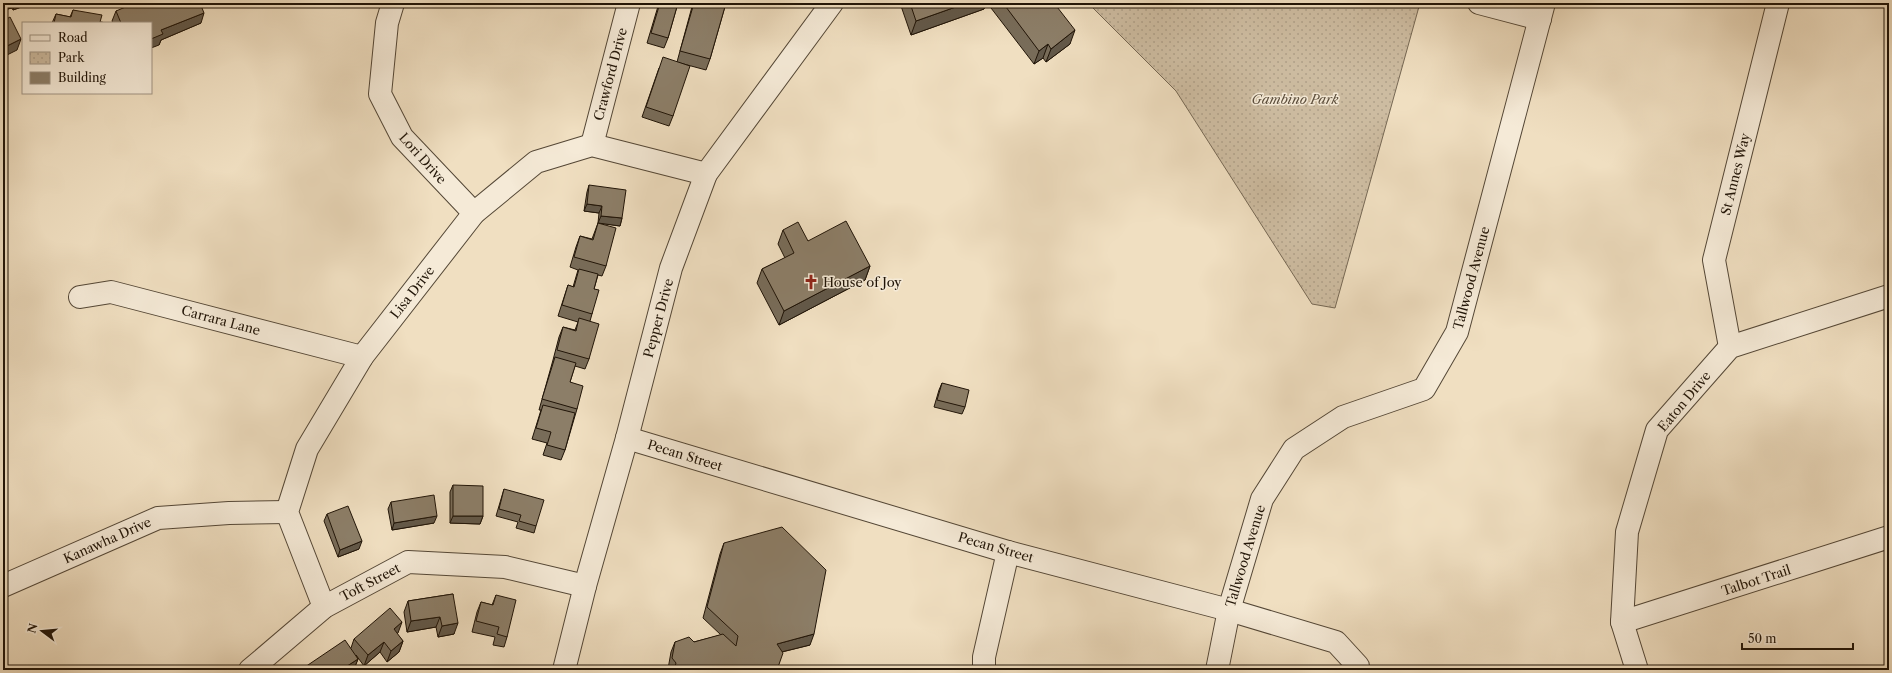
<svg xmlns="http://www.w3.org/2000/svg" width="1892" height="673" font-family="'Libre Caslon Text',serif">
<defs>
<pattern id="park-dots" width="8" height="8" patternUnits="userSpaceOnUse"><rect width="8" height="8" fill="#cdbca1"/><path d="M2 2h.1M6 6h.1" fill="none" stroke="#b0a189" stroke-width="1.8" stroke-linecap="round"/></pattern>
</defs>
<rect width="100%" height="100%" fill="#f0dfc1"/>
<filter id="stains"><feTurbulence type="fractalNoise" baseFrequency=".005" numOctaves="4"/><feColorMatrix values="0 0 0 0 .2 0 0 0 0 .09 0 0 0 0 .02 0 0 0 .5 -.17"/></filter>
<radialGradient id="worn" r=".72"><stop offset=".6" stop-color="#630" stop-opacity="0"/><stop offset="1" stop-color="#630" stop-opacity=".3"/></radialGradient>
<path fill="url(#park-dots)" stroke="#766854" d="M 1088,3 L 1420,3 L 1335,308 L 1312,304 L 1176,91 Z"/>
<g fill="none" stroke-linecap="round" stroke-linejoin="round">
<g stroke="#544736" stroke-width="24">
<g id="minor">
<path d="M 393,3 L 387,23 L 380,94 L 402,137 L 474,213"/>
<path d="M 1479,3 L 1540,19"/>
<path d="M 592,145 L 629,3"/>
<path d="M 80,297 L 111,292 L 362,357"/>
<path d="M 1730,347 L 1714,260 L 1778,3"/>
<path d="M 627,438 L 1008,552 L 1229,610 L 1336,642 L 1358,666"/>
<path d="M 3,586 L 158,518 L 229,513 L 287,512"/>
<path d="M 324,607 L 287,512 L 307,449 L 362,357 L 474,213 L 536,162 L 592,145 L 706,174"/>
<path d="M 1622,622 L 1889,537"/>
<path d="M 250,670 L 324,607 L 408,562 L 505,567 L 585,586"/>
<path d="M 564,670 L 585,586 L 627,438 L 671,268 L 706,174 L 832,3"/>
<path d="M 984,670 L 984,657 L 1008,552"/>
<path d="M 1217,670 L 1229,610 L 1262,499 L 1294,449 L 1343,417 L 1424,389 L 1457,332 L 1544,3"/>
<path d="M 1637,670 L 1622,622 L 1627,532 L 1657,430 L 1730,347 L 1889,296"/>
</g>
</g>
<use href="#minor" stroke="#f5ead7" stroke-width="22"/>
</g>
<g fill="#786c59" stroke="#201407">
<path d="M 3,3 L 25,3 L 24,6 L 13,10 L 12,8 L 3,10 Z"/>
<path d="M 659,3 L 678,3 L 668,38 L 664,48 L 647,43 Z"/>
<path d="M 693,3 L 726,3 L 710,59 L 706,70 L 680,63 L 673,116 L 669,126 L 642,117 L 659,68 L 677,62 Z"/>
<path d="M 900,3 L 986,3 L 984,9 L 911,35 Z"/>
<path d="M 992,3 L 1054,3 L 1070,44 L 1046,62 L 1043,58 L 1034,64 L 991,8 Z"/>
<path d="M 145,5 L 201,23 L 161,40 L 159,45 L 151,23 L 113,23 L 112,21 L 116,11 Z"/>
<path d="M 73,10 L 100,22 L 107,23 L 52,23 L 56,14 L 70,17 Z"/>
<path d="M 589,185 L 622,218 L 620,226 L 598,223 L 599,213 L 584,211 L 587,192 Z"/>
<path d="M 598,223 L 606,266 L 602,276 L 598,275 L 594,289 L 592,314 L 590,321 L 589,359 L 585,369 L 575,366 L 570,382 L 577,409 L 565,450 L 561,460 L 543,455 L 547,443 L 532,439 L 541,410 L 539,410 L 553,360 L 559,337 L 563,327 L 575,330 L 578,322 L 558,316 L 568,285 L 573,287 L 578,270 L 570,267 L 576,247 L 580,236 L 592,239 Z"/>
<path d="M 783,230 L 808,241 L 870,266 L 865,280 L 779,325 L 757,283 L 762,269 L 785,258 L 778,244 Z"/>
<path d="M 942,383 L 965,407 L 962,414 L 934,407 L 939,390 Z"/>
<path d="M 453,485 L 483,516 L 480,524 L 450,523 L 450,492 Z"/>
<path d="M 504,489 L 536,526 L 534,533 L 516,528 L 518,522 L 496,516 Z"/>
<path d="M 391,502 L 434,523 L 392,530 L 388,509 Z"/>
<path d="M 327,514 L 359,549 L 338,557 L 324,521 Z"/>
<path d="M 724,543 L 810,645 L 782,652 L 777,670 L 669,670 L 668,669 L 671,652 L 675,642 L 694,642 L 721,635 L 703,618 L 720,554 Z"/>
<path d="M 453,594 L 454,634 L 438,637 L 436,627 L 407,632 L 404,612 L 408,601 Z"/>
<path d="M 496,595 L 507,637 L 504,647 L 493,645 L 495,637 L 472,632 L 477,612 L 481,602 L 492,605 Z"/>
<path d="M 398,633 L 397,634 L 403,641 L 399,652 L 387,662 L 380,652 L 364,666 L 356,655 L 358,659 L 354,669 L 353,670 L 304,670 L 305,667 L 351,648 L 354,639 Z"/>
</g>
<g fill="#625849" stroke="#201407">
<path d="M 3,3 L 14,3 L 12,8 L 3,10 Z"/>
<path d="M 15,3 L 25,3 L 24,6 L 13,10 Z"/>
<path d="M 967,3 L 986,3 L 984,9 L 911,35 L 916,21 Z"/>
<path d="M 204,13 L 201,23 L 161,40 L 159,45 L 151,48 L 151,39 L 161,30 Z"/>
<path d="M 1075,30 L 1070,44 L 1046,62 L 1051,49 Z"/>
<path d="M 21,39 L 17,50 L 3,57 L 3,48 Z"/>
<path d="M 1048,44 L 1043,58 L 1034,64 L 1039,51 Z"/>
<path d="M 587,204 L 602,206 L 599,213 L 584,211 Z"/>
<path d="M 601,216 L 622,218 L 620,226 L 598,223 Z"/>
<path d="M 870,266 L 865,280 L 779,325 L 784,311 Z"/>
<path d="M 437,516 L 434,523 L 392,530 L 394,523 Z"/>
<path d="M 453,516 L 483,516 L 480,524 L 450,523 Z"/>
<path d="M 362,541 L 359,549 L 338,557 L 340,550 Z"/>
<path d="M 440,617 L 436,627 L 407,632 L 411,621 Z"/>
<path d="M 402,622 L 398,633 L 390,640 L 394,629 Z"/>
<path d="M 458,623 L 454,634 L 438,637 L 442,626 Z"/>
<path d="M 814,634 L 810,645 L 773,654 L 777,644 Z"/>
<path d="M 403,641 L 399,652 L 387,662 L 391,651 Z"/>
<path d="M 384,642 L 380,652 L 364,666 L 368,655 Z"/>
<path d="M 358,659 L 354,669 L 353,670 L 341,670 Z"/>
</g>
<g fill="#8c7e68" stroke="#201407">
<path d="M 135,3 L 144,3 L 145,5 L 151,3 L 200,3 L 204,13 L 161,30 L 163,34 L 151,39 L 151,23 L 121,23 L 116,11 Z"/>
<path d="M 660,3 L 678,3 L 668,38 L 651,33 Z"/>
<path d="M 694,3 L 726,3 L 710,59 L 680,51 Z"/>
<path d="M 910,3 L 967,3 L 916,21 Z"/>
<path d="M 1003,3 L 1054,3 L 1075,30 L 1051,49 L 1048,44 L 1039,51 Z"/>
<path d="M 73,10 L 102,15 L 100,22 L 107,23 L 54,23 L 56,14 L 71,17 Z"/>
<path d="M 10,17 L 21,39 L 3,48 L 3,21 Z"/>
<path d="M 663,57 L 690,66 L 673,116 L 646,107 Z"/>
<path d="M 589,185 L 626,190 L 622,218 L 601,216 L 602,206 L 587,204 Z"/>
<path d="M 846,221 L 870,266 L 784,311 L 762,269 L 794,253 L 783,230 L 798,222 L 808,241 Z"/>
<path d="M 598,223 L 616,228 L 606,266 L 574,257 L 580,236 L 593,240 Z"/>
<path d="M 579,269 L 598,274 L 594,289 L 599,290 L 592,314 L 562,305 L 568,285 L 574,287 Z"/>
<path d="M 579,318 L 599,324 L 589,359 L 557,350 L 563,327 L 576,331 Z"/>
<path d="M 555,357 L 576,363 L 570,382 L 583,386 L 577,409 L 542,399 Z"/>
<path d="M 942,383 L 969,390 L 965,407 L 937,400 Z"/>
<path d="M 543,405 L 575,413 L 565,450 L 547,445 L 551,432 L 536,428 Z"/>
<path d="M 453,485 L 483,486 L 483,516 L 453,516 Z"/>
<path d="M 504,489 L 544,500 L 536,526 L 519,521 L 521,515 L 499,509 Z"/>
<path d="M 434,495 L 437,516 L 394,523 L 391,502 Z"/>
<path d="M 348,506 L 362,541 L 340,550 L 327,514 Z"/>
<path d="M 782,527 L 826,570 L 814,634 L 777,644 L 783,653 L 777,670 L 674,670 L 676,663 L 672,658 L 675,642 L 689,637 L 694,642 L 723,634 L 736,646 L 738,636 L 707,607 L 724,543 Z"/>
<path d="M 453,594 L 458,623 L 442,626 L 440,617 L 411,621 L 408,601 Z"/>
<path d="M 496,595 L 516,600 L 507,637 L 497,634 L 499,627 L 476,621 L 481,602 L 493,605 Z"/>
<path d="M 390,608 L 402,622 L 394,629 L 403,641 L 391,651 L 384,642 L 368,655 L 354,639 Z"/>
<path d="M 345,640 L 358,659 L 341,670 L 308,670 L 305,667 Z"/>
</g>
<defs>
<g id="church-bare" transform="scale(1.2)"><path d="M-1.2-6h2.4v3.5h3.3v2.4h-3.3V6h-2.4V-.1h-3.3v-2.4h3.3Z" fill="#8f2418" stroke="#f5ead7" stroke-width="2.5" paint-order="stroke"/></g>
</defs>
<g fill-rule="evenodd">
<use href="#church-bare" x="811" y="282"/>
</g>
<g text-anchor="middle" stroke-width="3" stroke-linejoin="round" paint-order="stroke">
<g font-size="13" fill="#201407" stroke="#f5ead7">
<text transform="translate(610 74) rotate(-75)" y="5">Crawford Drive</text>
<text transform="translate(423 158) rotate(48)" y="5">Lori Drive</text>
<text transform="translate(1735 174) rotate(-76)" y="5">St Annes Way</text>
<text transform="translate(1471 278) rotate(-75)" y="5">Tallwood Avenue</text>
<text transform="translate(412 292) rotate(-52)" y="5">Lisa Drive</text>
<text transform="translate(658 318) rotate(-75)" y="5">Pepper Drive</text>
<text transform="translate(221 320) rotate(15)" y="5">Carrara Lane</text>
<text transform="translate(1684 401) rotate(-50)" y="5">Eaton Drive</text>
<text transform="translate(685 455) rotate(17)" y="5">Pecan Street</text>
<text transform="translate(107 540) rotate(-24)" y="5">Kanawha Drive</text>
<text transform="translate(996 547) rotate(16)" y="5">Pecan Street</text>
<text transform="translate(1245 556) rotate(-73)" y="5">Tallwood Avenue</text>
<text transform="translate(1756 580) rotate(-18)" y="5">Talbot Trail</text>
<text transform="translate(370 582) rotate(-28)" y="5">Toft Street</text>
</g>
<g font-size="13" font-style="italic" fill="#5d4f3d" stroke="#f5ead7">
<text x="1295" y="104">Gambino Park</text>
</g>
<g font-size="13" fill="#201407" stroke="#f5ead7" text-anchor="start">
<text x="823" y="287">House of Joy</text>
</g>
</g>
<rect width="1892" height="673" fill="none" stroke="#f0dfc1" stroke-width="16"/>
<rect x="4" y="4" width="1884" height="665" fill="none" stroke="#201407" stroke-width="2"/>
<rect x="8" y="8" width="1876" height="657" fill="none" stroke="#201407"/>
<rect x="22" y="22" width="130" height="72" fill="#f5ead7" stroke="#a09484"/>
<rect x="30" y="35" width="20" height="6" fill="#f5ead7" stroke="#a09484"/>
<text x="58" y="42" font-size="12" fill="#201407">Road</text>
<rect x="30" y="52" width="20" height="12" fill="url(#park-dots)" stroke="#a09484"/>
<text x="58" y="62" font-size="12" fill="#201407">Park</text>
<rect x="30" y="72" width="20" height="12" fill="#8c7e68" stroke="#a09484"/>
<text x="58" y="82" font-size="12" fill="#201407">Building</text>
<g transform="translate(42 631) rotate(286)" stroke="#f5ead7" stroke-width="3" paint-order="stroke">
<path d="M0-3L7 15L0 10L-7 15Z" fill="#201407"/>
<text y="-6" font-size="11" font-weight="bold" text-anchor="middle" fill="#201407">N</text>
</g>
<path d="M1742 643v6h111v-6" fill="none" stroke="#201407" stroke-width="2"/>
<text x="1748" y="643" font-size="12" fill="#201407" stroke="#f5ead7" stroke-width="3" paint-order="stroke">50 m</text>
<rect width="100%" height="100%" filter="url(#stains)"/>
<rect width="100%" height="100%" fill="url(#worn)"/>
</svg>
